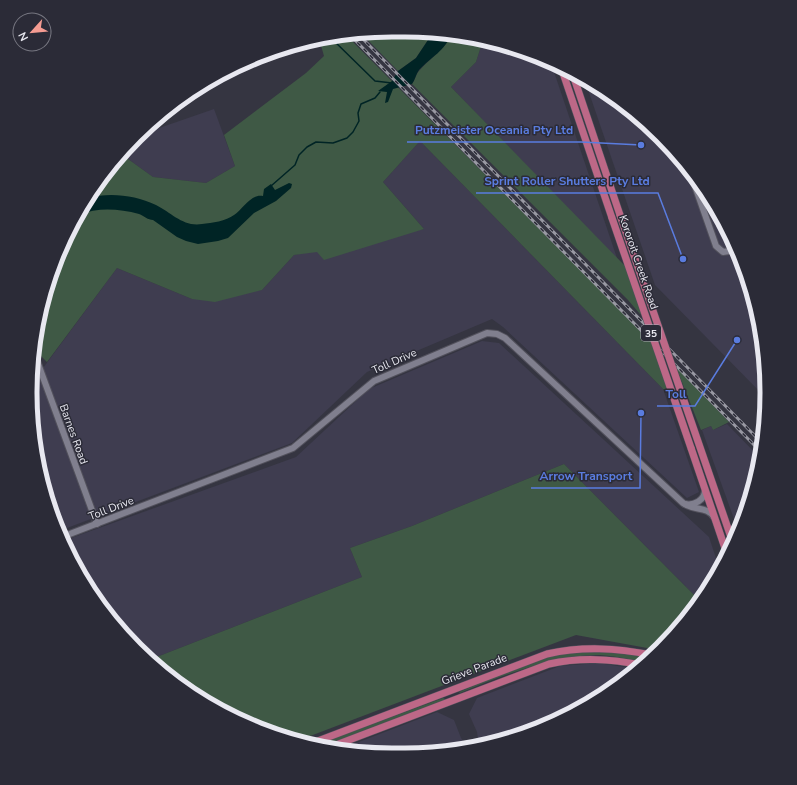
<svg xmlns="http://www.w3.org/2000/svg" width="797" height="785" font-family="'Nunito Sans',sans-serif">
<rect width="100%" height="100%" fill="#353541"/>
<g fill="#3f3d50">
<path d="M 483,40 L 521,49 L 551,63 L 618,261 L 451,87 L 476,62 Z"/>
<path d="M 584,78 L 644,120 L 692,172 L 730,232 L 755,299 L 766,369 L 765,397 L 655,285 Z"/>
<path d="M 214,109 L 235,166 L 206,183 L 153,177 L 121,154 L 141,132 L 142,134 Z"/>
<path d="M 420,141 L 663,389 L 699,492 L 687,498 L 503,327 L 492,319 L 367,372 L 292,443 L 59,531 L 42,486 L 31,416 L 32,383 L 117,268 L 192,299 L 262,290 L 294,255 L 424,229 L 383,182 Z"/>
<path d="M 482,341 L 499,343 L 709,537 L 720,570 L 701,598 L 698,599 L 564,464 L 412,526 L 350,548 L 362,577 L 149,660 L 105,613 L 67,553 L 63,541 L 296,457 L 369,389 Z"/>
<path d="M 727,424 L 760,458 L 748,509 L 738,530 L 702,430 L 711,426 L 713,430 Z"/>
<path d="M 598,663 L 637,669 L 625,680 L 565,718 L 498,743 L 479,746 L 477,732 L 469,714 L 477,698 L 560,666 Z"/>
<path d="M 437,712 L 454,720 L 461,738 L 468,748 L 428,754 L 338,750 Z"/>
</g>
<g fill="#3f5945">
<path d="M 452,33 L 483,40 L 476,62 L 451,87 L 626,267 L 643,315 L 640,314 L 628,300 L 412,84 C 415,80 416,74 419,71 C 431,57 445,50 452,33 Z"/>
<path d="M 432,34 L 416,58 L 398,71 L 364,36 Z"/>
<path d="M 347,36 L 652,342 L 669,390 L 663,389 L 420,141 L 383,182 L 424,229 L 324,260 L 317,252 L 294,255 L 262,290 L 215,302 L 192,299 L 117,268 L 47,362 L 37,352 L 34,343 L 58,254 L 91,191 L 121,154 L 153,177 L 206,183 L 235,166 L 224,135 L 306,73 L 324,56 L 320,42 L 316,39 Z"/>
<path d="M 676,367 L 729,422 L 713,430 L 711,426 L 701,430 Z"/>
<path d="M 564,464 L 698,599 L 701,598 L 677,632 L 658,650 L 576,635 L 297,741 L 276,736 L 211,707 L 149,660 L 362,577 L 350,548 L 412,526 Z"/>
<path d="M 587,650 L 650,657 L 644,662 C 629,659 614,656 599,655 C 556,654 499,677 460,693 L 459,692 L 541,658 Z"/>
<path d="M 443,698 L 447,700 L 324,746 L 326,741 Z"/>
</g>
<g fill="#002425">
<path d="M 452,33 C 445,51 431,57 419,70 C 416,74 415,80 412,84 L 393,89 L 388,102 L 385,103 L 387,92 L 378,91 L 392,81 L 398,71 L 416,58 L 432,34 Z"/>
<path d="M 289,183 L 292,184 L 291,188 L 276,201 L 254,213 L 228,238 L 218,241 L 198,244 L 186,241 L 177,237 L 153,220 C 148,220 144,216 139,214 C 119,209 98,207 79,215 L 87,198 C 110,192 135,195 156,205 C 172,213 183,227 202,224 C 212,223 226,221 234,215 C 242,210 251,193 263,196 L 264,189 L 271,184 L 275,190 Z"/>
</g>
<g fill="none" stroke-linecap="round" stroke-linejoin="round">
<g stroke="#002425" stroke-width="1.5">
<path d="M 330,37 L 375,81 L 392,83"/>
<path d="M 271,186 L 295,165 L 299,155 L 307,147 L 316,142 L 333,143 L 347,138 L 353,132 L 359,121 L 358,113 L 361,104 L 375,98 L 380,92"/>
</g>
<g stroke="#52515c" stroke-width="8">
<g id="minor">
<path d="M 689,169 L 716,246 L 723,252 L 736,250"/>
<path d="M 33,350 L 97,524"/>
<path d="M 685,504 C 694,506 705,500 705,490"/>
<path d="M 62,537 L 293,448 L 374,381 L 487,333 L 497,334 L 505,338 L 683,503 C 694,511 707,506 714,517"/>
</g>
</g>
<g stroke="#52515c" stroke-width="8">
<g id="major">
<path d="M 561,67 L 612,218"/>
<path d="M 572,72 L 620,215"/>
<path d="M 682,395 L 733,543"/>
<path d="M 691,448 L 727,554"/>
<path d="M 310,744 L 547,654 C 583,646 616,648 652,655"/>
<path d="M 328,748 L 549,664 C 581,657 610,659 642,665"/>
</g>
</g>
<use href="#minor" stroke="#807f8e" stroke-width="6"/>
<use href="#major" stroke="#bd6887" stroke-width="7"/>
<g stroke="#9999a3" stroke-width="3">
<g id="rail">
<path d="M 351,36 L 761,452"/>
<path d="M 360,36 L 763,444"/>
</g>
</g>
<use href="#rail" stroke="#2b2b37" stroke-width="1.5" stroke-dasharray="4.5" stroke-linecap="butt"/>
<g stroke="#52515c" stroke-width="8" stroke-linecap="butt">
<g id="major-bridge">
<path d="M 620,215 L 682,395"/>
<path d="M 612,218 L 691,448"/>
</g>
</g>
<use href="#major-bridge" stroke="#bd6887" stroke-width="7"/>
</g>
<g text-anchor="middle" stroke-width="3" stroke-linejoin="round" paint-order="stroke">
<rect fill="#2b2b37" stroke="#afafb8" stroke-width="1" x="641" y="325" width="20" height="16" rx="3"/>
<g font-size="10" font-weight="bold" fill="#e8e8f0">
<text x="651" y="337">35</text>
</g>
<g font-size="11" fill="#e8e8f0" stroke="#2b2b37">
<text transform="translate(639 262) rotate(71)" y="4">Kororoit Creek Road</text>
<text transform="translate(394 361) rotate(-24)" y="4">Toll Drive</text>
<text transform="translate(74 434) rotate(70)" y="4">Barnes Road</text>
<text transform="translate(111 508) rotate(-21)" y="4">Toll Drive</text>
<text transform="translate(474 669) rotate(-21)" y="4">Grieve Parade</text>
</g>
</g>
<path d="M0 0H797V785H0ZM392 37H405A355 355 0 0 1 760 392V393A355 355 0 0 1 405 748H392A355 355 0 0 1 37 393V392A355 355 0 0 1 392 37Z" fill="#2b2b37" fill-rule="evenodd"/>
<path fill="none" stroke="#e8e8f0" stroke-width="5" d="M392 37H405A355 355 0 0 1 760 392V393A355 355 0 0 1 405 748H392A355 355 0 0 1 37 393V392A355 355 0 0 1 392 37Z"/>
<path fill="none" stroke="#5a7cdf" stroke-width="1.5" d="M641 145L581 142H407M683 259L658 193H476M737 340L695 406H657M641 413L640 488H531"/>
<g fill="#5a7cdf" stroke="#2b2b37" stroke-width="1.5">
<circle cx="641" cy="145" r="4"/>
<circle cx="683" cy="259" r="4"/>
<circle cx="737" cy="340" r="4"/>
<circle cx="641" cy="413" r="4"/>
</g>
<g font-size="12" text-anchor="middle" font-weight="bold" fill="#5a7cdf" stroke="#2b2b37" stroke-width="3" stroke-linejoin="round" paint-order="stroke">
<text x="494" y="134">Putzmeister Oceania Pty Ltd</text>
<text x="567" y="185">Sprint Roller Shutters Pty Ltd</text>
<text x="676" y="398">Toll</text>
<text x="586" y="480">Arrow Transport</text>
</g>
<g transform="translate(32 32) rotate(243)"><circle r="19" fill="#2b2b37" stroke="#777781"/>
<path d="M0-3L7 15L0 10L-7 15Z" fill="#f59c92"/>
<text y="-6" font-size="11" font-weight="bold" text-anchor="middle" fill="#e8e8f0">N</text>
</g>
</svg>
